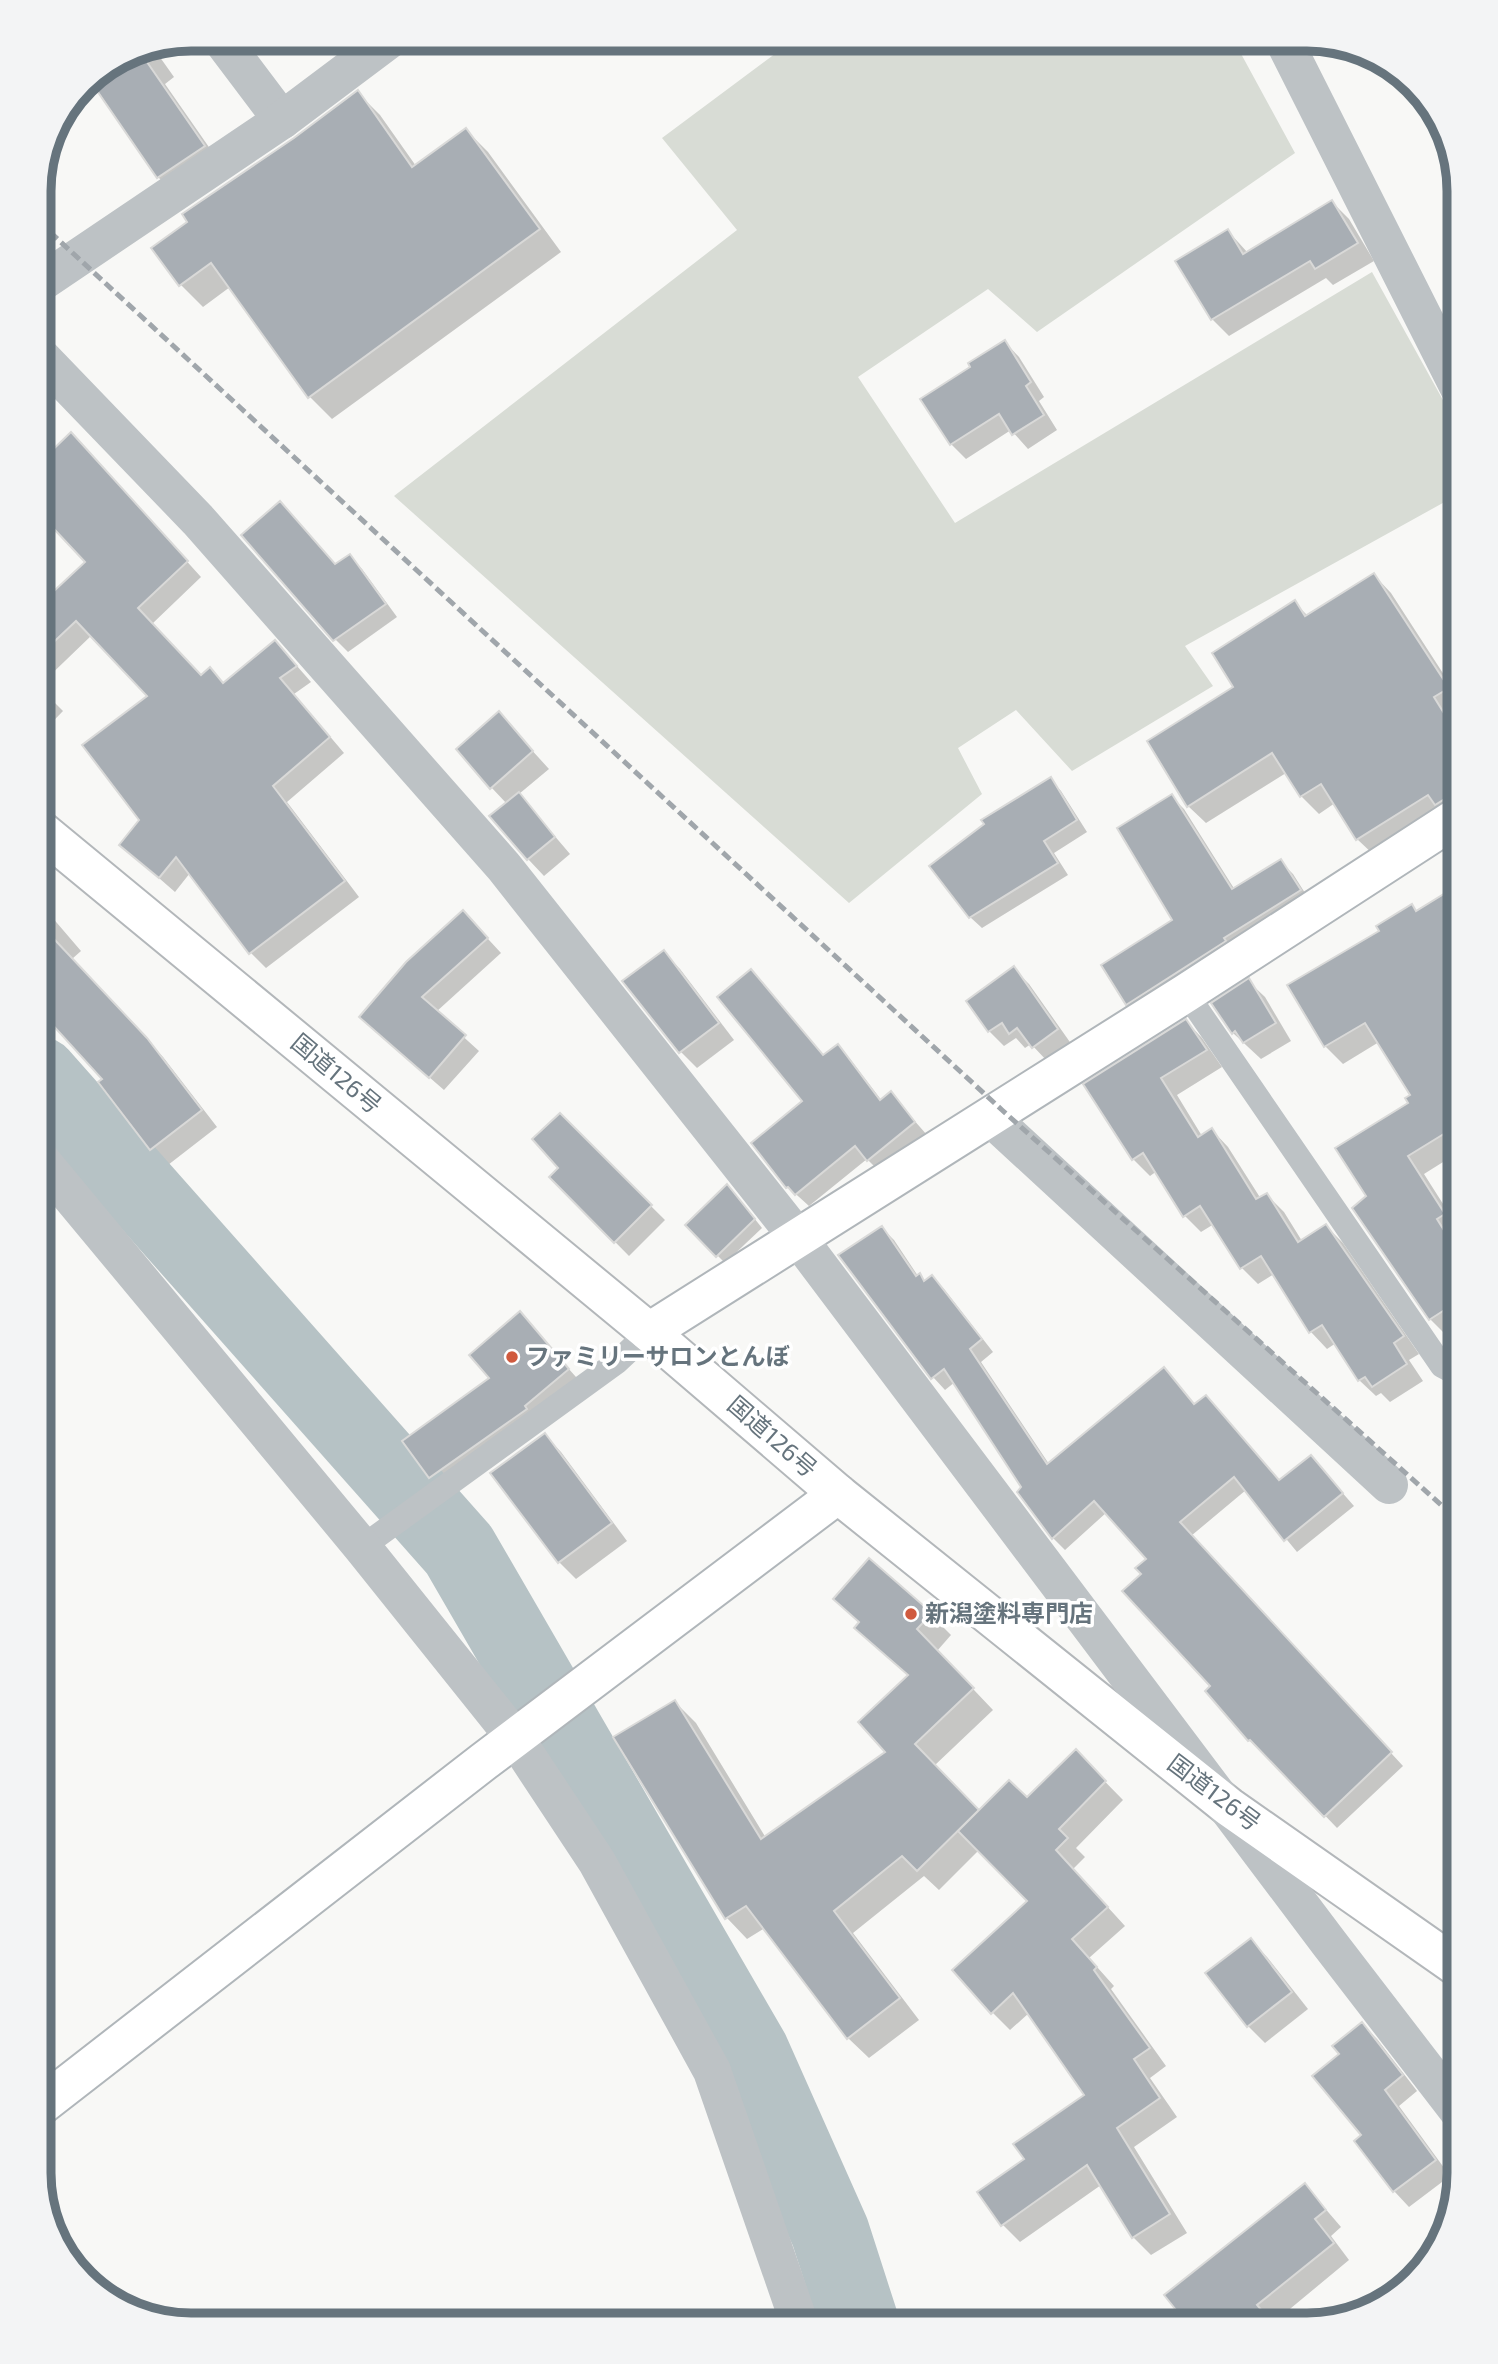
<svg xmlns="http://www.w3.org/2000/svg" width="1498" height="2364" font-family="'Exo 2','Noto Sans JP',sans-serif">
<rect width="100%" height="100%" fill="#f8f8f6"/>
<path fill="#d8dcd5" d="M 795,39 L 1233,39 L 1295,153 L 1037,332 L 988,289 L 858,377 L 955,523 L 1372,272 L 1459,429 L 1459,494 L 1185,646 L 1213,686 L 1072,771 L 1016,710 L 958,748 L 982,794 L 849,903 L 394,496 L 737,230 L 662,138 Z"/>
<g fill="#0003">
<path d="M 152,46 L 174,77 L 165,84 L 220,163 L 175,194 L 158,177 L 89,79 L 133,50 Z"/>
<path d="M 358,93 L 380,115 L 416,166 L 466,130 L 488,152 L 561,252 L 332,419 L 310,397 L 230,287 L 203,307 L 181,285 L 154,248 Z"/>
<path d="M 1332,202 L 1349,219 L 1374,261 L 1333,285 L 1326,278 L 1229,336 L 1212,319 L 1228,231 L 1248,253 Z"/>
<path d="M 1005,342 L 1019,357 L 1044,397 L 1039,401 L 1057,430 L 1028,449 L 1011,430 L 966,459 L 951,444 L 973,368 Z"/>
<path d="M 86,450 L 201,577 L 152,624 L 201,677 L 210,670 L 225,684 L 290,658 L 311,682 L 294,694 L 344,753 L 287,802 L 359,897 L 266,968 L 251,953 L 190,873 L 175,892 L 121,845 L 141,820 L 149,697 L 92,635 L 39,686 L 39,608 L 88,562 L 39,511 L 39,461 L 41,464 Z"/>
<path d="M 350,557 L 362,569 L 397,617 L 348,652 L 335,639 L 336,566 Z"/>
<path d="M 1374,575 L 1391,593 L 1459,698 L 1459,710 L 1450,715 L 1459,731 L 1459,818 L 1375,856 L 1357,839 L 1335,803 L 1319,814 L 1301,796 L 1286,773 L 1206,823 L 1188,806 L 1236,687 L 1295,603 L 1308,616 Z"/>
<path d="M 39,687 L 63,711 L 39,736 Z"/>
<path d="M 499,714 L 549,769 L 519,794 L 570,854 L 544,876 L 528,859 L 507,804 L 491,787 Z"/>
<path d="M 1050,779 L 1061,791 L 1087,832 L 1054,853 L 1068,875 L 982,928 L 970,917 Z"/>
<path d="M 1171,796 L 1184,809 L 1235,890 L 1280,861 L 1293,874 L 1312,904 L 1140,1017 L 1127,1004 L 1175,920 Z"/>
<path d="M 1459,886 L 1459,1152 L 1424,1174 L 1459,1229 L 1459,1233 L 1453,1237 L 1459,1248 L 1459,1328 L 1447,1336 L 1430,1319 L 1369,1197 L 1411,1104 L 1412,1095 L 1379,1042 L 1343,1064 L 1325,1046 L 1289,985 Z"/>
<path d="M 39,902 L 81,951 L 72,959 L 163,1057 L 217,1127 L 168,1165 L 152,1149 L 101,1082 L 105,1079 L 39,1007 Z"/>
<path d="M 477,927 L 501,953 L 436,1012 L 479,1051 L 444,1090 L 376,1031 Z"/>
<path d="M 663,952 L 680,969 L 734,1040 L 697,1068 L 680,1051 Z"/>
<path d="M 1014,969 L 1029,984 L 1072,1045 L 1048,1062 L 1031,1044 L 1025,1048 L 1016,1038 L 1004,1046 L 989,1031 L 968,1001 Z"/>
<path d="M 751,971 L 824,1057 L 838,1046 L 850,1059 L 882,1101 L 891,1094 L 927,1135 L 880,1172 L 867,1159 L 809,1206 L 788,1187 L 805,1101 Z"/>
<path d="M 1248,981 L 1265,997 L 1291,1041 L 1261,1059 L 1233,1033 Z"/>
<path d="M 1186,1021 L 1202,1038 L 1222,1067 L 1177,1095 L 1202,1136 L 1212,1130 L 1228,1147 L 1261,1199 L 1267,1195 L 1284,1212 L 1302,1241 L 1326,1226 L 1343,1243 L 1419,1354 L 1409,1360 L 1423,1381 L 1390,1402 L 1381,1393 L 1376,1396 L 1359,1380 L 1336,1343 L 1327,1349 L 1311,1332 L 1274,1274 L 1258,1284 L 1241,1267 L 1214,1224 L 1201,1232 L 1185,1216 L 1157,1171 L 1150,1176 L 1133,1159 L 1086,1084 Z"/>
<path d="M 560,1116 L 665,1220 L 629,1256 L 551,1177 L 561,1168 Z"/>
<path d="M 735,1194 L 762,1228 L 725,1263 L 687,1225 Z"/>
<path d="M 882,1228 L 894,1240 L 918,1276 L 926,1282 L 932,1277 L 944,1289 L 993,1352 L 981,1362 L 1049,1464 L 1164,1369 L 1195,1405 L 1280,1482 L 1311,1457 L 1354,1506 L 1297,1552 L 1246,1490 L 1191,1536 L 1403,1766 L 1337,1828 L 1263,1751 L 1261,1752 L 1249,1740 L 1213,1686 L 1144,1574 L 1148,1559 L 1107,1512 L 1065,1550 L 1053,1538 L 1019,1492 L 1023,1488 L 955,1382 L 945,1390 L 933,1377 Z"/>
<path d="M 520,1314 L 584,1386 L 447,1494 L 430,1477 L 491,1379 Z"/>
<path d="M 545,1435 L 561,1452 L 627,1541 L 576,1579 L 559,1562 Z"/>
<path d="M 835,1599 L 930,1614 L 951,1635 L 937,1651 L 993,1710 L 934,1766 L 979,1812 L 1027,1800 L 1076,1752 L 1123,1800 L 1076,1848 L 1085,1857 L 1073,1869 L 1125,1926 L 1089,1958 L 1114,1986 L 1111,1989 L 1166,2066 L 1150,2078 L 1177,2117 L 1134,2147 L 1187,2233 L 1151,2255 L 1133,2237 L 1101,2185 L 1020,2242 L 1002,2224 L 1027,2159 L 1086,2095 L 1029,2013 L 1010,2030 L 992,2012 L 1030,1901 L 979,1850 L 939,1890 L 924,1876 L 853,1933 L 919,2020 L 869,2058 L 848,2038 L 765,1928 L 747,1939 L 727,1918 L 616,1738 L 675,1702 L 696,1723 L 766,1838 L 888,1752 L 909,1676 L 857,1628 L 860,1624 Z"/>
<path d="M 1250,1940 L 1267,1957 L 1308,2009 L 1265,2043 L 1248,2026 Z"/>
<path d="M 1362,2024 L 1377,2039 L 1417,2091 L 1399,2106 L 1450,2176 L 1409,2207 L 1394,2191 L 1363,2136 L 1341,2054 Z"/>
<path d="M 1305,2185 L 1341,2227 L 1331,2236 L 1349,2260 L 1273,2323 L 1275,2325 L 1190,2325 L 1166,2296 Z"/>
</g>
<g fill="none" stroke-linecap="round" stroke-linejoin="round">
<path stroke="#b6c2c5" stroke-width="79" d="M 39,1076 L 459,1550 L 750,2052 L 830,2232 L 860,2325"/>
</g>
<g fill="#a8aeb4" stroke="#d9d9d8" stroke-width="2">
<path d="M 138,49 L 205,146 L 157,178 L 89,79 L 133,50 Z"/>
<path d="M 358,90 L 412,167 L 466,128 L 540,229 L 308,398 L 211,263 L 179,286 L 151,248 L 187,222 L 182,214 L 294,138 Z"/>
<path d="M 1332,200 L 1358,243 L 1315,269 L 1310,261 L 1211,320 L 1175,261 L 1228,229 L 1243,254 Z"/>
<path d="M 1005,340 L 1031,382 L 1026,386 L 1044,415 L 1012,435 L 999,414 L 950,445 L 920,399 L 970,367 L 968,363 Z"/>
<path d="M 71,432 L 188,561 L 138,608 L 201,675 L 210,667 L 223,683 L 275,640 L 297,666 L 280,678 L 330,737 L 273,786 L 345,881 L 249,954 L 176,857 L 159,878 L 119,845 L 139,820 L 82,745 L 147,696 L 76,621 L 39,656 L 39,605 L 85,562 L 39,513 L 39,463 Z"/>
<path d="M 280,501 L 335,564 L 350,554 L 386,604 L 333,641 L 241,535 Z"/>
<path d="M 1374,573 L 1449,688 L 1434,697 L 1460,739 L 1460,794 L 1448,797 L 1435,805 L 1428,795 L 1356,840 L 1321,784 L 1300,797 L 1272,753 L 1187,807 L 1147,741 L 1233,687 L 1212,653 L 1295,600 L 1305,616 Z"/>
<path d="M 499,711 L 533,751 L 490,789 L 456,749 Z"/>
<path d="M 1051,777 L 1077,820 L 1044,841 L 1058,863 L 969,918 L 929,866 L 984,824 L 981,820 Z"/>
<path d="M 519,792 L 555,837 L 527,860 L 489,816 Z"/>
<path d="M 1172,794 L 1232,889 L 1281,859 L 1301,890 L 1224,938 L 1226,941 L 1126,1005 L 1101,965 L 1172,920 L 1117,828 Z"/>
<path d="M 1460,884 L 1460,1124 L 1408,1156 L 1445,1214 L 1437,1219 L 1460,1256 L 1460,1300 L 1429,1320 L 1352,1208 L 1366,1196 L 1335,1148 L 1408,1103 L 1405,1098 L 1410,1095 L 1365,1023 L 1324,1047 L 1287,985 L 1379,931 L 1376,926 L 1412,904 L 1416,911 Z"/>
<path d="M 463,910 L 488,938 L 422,997 L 466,1035 L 429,1078 L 359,1017 L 406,962 Z"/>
<path d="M 39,923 L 147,1038 L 202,1110 L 150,1150 L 98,1082 L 102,1079 L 39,1010 Z"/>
<path d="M 664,950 L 719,1023 L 679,1053 L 622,981 Z"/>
<path d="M 1014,966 L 1058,1029 L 1032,1048 L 1017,1028 L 1009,1034 L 1002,1023 L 988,1032 L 966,1001 Z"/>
<path d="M 751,969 L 823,1055 L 838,1044 L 880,1100 L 891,1091 L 915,1122 L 867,1161 L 855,1146 L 795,1195 L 788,1187 L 786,1188 L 751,1143 L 802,1101 L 717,997 Z"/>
<path d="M 1249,978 L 1276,1023 L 1243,1043 L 1235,1031 L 1232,1034 L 1211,1003 Z"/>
<path d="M 1186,1019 L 1207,1050 L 1161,1078 L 1198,1137 L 1212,1128 L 1256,1199 L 1267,1193 L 1298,1242 L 1326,1224 L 1404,1336 L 1394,1343 L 1407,1364 L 1372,1387 L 1365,1377 L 1358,1381 L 1322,1325 L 1309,1333 L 1261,1256 L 1240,1269 L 1200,1206 L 1183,1217 L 1143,1153 L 1132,1160 L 1083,1084 Z"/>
<path d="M 560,1113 L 652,1205 L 614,1243 L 549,1177 L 558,1168 L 532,1139 Z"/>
<path d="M 727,1184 L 755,1219 L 716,1257 L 685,1225 Z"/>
<path d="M 882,1226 L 916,1276 L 920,1273 L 924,1281 L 932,1275 L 982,1339 L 970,1349 L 1047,1464 L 1164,1367 L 1194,1404 L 1206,1395 L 1279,1480 L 1311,1455 L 1343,1493 L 1284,1541 L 1234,1477 L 1180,1522 L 1392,1752 L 1324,1817 L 1250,1740 L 1248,1741 L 1205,1691 L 1210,1686 L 1122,1591 L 1141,1574 L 1135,1568 L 1146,1559 L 1094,1501 L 1052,1539 L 1017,1492 L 1021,1487 L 944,1369 L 931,1379 L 838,1255 Z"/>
<path d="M 520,1311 L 569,1369 L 525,1406 L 527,1409 L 429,1478 L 402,1441 L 489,1378 L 469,1355 Z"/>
<path d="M 545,1433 L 612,1523 L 558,1563 L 490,1473 Z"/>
<path d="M 869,1558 L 932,1613 L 917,1629 L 974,1688 L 915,1744 L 979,1810 L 917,1871 L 902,1856 L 834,1911 L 900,1998 L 847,2039 L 746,1906 L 725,1919 L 613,1737 L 675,1700 L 761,1839 L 885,1752 L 858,1722 L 908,1675 L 854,1628 L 859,1622 L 833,1599 Z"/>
<path d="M 1076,1749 L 1106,1781 L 1059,1829 L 1068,1838 L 1056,1850 L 1108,1907 L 1072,1939 L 1097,1967 L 1094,1970 L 1150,2048 L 1134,2059 L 1160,2098 L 1117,2128 L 1170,2214 L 1132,2238 L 1087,2165 L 1001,2226 L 977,2192 L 1024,2159 L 1013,2144 L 1084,2095 L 1013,1993 L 991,2014 L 952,1970 L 1027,1901 L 958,1831 L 1009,1780 L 1027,1797 Z"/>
<path d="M 1251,1938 L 1292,1992 L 1247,2027 L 1205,1973 Z"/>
<path d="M 1362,2022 L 1403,2075 L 1385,2090 L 1436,2160 L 1393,2192 L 1354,2141 L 1361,2135 L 1312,2076 L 1339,2054 L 1332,2046 Z"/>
<path d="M 1305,2183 L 1326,2210 L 1315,2219 L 1334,2243 L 1257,2305 L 1274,2325 L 1188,2325 L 1164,2295 Z"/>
</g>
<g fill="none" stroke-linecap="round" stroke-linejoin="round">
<g stroke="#b0b6ba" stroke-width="42">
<g id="secondary">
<path d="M 649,1332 L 1186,993 L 1459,816"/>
<path d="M 39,2107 L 483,1762 L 838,1494"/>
</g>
</g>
<g stroke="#b3b7ba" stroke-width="42">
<path id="highway" d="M 39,829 L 649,1332 L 838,1494 L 1229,1807 L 1459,1968"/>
</g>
<g stroke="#bdc2c5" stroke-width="24">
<path d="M 1186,993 L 1442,1366 L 1459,1375"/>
<path d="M 362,1547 L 617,1362 L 649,1332"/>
</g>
<g stroke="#bdc2c5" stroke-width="38">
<path d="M 221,39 L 282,120"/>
<path d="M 1283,39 L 1459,388"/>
<path d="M 39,284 L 282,120 L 390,39"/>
<path d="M 39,355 L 198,520 L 504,867 L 798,1238 L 1329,1943 L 1459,2112"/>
<path d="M 990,1117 L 1389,1485"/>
<path d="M 39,1158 L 362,1547 L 515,1738 L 597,1862 L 712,2071 L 800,2325"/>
</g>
<use href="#secondary" stroke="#fff" stroke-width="38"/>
<use href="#highway" stroke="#fff" stroke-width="38"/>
<path stroke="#a0a6ab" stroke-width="5" stroke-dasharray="10 5" stroke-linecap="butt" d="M 39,222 L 1002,1110 L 1459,1521"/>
</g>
<g fill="#d05a3e" stroke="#fff" stroke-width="2.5">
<circle cx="512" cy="1357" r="7"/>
<circle cx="911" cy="1614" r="7"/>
</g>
<g text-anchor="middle" stroke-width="7" stroke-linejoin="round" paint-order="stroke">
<g font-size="24" fill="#66747d" stroke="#fff">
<text transform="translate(336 1074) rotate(40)" y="8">国道126号</text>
<text transform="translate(772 1437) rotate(41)" y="8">国道126号</text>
<text transform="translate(1214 1793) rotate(37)" y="8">国道126号</text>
</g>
<g font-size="24" font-weight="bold" fill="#66747d" stroke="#fff" text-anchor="start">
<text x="526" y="1365">ファミリーサロンとんぼ</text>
<text x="925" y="1622">新潟塗料専門店</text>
</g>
</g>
<path d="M0 0H1498V2364H0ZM191 51H1307A140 140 0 0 1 1447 191V2173A140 140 0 0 1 1307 2313H191A140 140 0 0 1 51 2173V191A140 140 0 0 1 191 51Z" fill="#f3f4f5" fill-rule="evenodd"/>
<path fill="none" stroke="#66747d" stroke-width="9" d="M191 51H1307A140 140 0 0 1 1447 191V2173A140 140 0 0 1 1307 2313H191A140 140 0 0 1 51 2173V191A140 140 0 0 1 191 51Z"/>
</svg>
